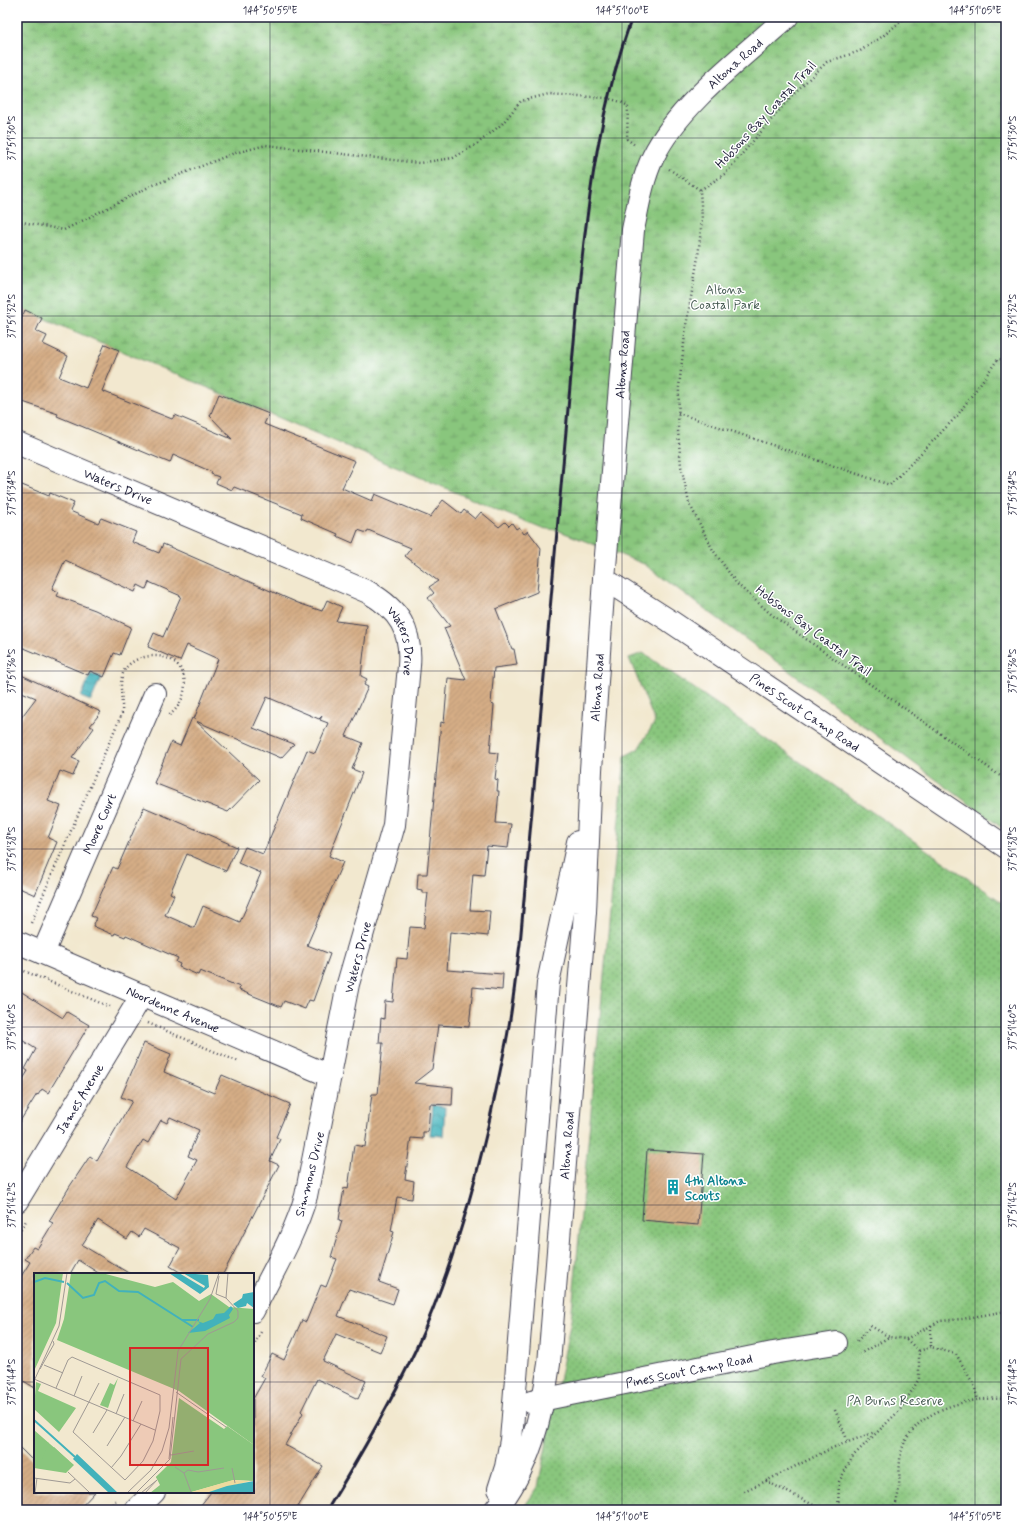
<svg xmlns="http://www.w3.org/2000/svg" width="1023" height="1527" font-family="Mynerve,sans-serif">
<defs>
<pattern id="green-dots" width="8" height="8" patternUnits="userSpaceOnUse"><rect width="8" height="8" fill="#89c67d"/><path d="M2 2h.1M6 6h.1" fill="none" stroke="#70a068" stroke-width="1.8" stroke-linecap="round"/></pattern>
<pattern id="wetland-marsh" width="20" height="14" patternUnits="userSpaceOnUse"><rect width="20" height="14" fill="#89c67d"/><path d="M1 5h8M5 5V1M11 12h8M15 12V8" fill="none" stroke="#70a068"/></pattern>
<pattern id="water-waves" width="16" height="10" patternUnits="userSpaceOnUse"><rect width="16" height="10" fill="#42b2bb"/><path d="M0 5q4-4 8 0t8 0" fill="none" stroke="#379099"/></pattern>
<pattern id="building-hatch" width="6" height="6" patternUnits="userSpaceOnUse"><rect width="6" height="6" fill="#d5ad86"/><path d="M-1 1l2-2M0 6l6-6M5 7l2-2" fill="none" stroke="#ac8c6f"/></pattern>
</defs>
<rect width="100%" height="100%" fill="#fff"/>
<filter id="ink" filterUnits="userSpaceOnUse"><feTurbulence type="fractalNoise" baseFrequency=".025" numOctaves="2"/><feDisplacementMap in="SourceGraphic" scale="8" xChannelSelector="R" yChannelSelector="G"/><feConvolveMatrix kernelMatrix="1 2 1 2 8 2 1 2 1" color-interpolation-filters="sRGB"/></filter>
<filter id="wash" filterUnits="userSpaceOnUse"><feTurbulence type="fractalNoise" baseFrequency=".012" numOctaves="4" result="noise"/><feDisplacementMap in="SourceGraphic" scale="16" xChannelSelector="R" yChannelSelector="G"/><feGaussianBlur stdDeviation="0.9" result="paint"/><feColorMatrix in="noise" values="0 0 0 0 0 0 0 0 0 0 0 0 0 0 0 0 0 1.4 0 .05"/><feComposite in="paint" operator="in"/></filter>
<g filter="url(#wash)">
<rect width="100%" height="100%" fill="#f2e8cf"/>
<path fill="url(#green-dots)" stroke="#56745c" d="M 643,653 L 1006,905 L 1006,1510 L 522,1510 L 538,1487 L 571,1320 L 625,756 L 638,749 L 655,722 L 629,658 Z"/>
<path fill="url(#wetland-marsh)" stroke="#56745c" d="M 17,17 L 1006,17 L 1006,831 L 644,564 L 557,530 L 540,528 L 17,307 Z"/>
<g fill="url(#water-waves)" stroke="#326a7b">
<path d="M 91,673 L 101,677 L 91,701 L 81,697 Z"/>
<path d="M 433,1105 L 445,1107 L 443,1136 L 430,1135 Z"/>
</g>
<g id="blocks">
<g fill="url(#building-hatch)" fill-rule="evenodd">
<path d="M 25,310 L 42,318 L 36,331 L 47,336 L 43,344 L 68,356 L 59,377 L 86,388 L 105,344 L 119,350 L 102,391 L 172,419 L 175,415 L 232,439 L 210,416 L 219,394 L 269,414 L 264,424 L 355,461 L 342,488 L 372,501 L 375,494 L 430,517 L 443,500 L 461,514 L 464,510 L 475,519 L 481,512 L 499,527 L 505,522 L 509,526 L 512,523 L 516,529 L 519,527 L 524,534 L 528,531 L 541,548 L 537,592 L 496,609 L 512,649 L 514,649 L 517,665 L 494,668 L 491,704 L 494,705 L 490,752 L 498,753 L 495,779 L 498,780 L 497,791 L 499,791 L 496,823 L 511,824 L 508,848 L 487,846 L 484,875 L 473,874 L 470,910 L 490,911 L 488,936 L 450,932 L 447,970 L 503,974 L 502,990 L 473,987 L 469,1027 L 438,1025 L 432,1069 L 414,1083 L 453,1087 L 452,1105 L 430,1104 L 428,1132 L 423,1132 L 423,1139 L 411,1138 L 405,1179 L 414,1181 L 412,1199 L 397,1197 L 391,1231 L 394,1232 L 379,1282 L 398,1289 L 393,1304 L 349,1289 L 338,1316 L 387,1336 L 380,1352 L 336,1334 L 323,1361 L 366,1381 L 358,1399 L 317,1379 L 301,1411 L 303,1413 L 285,1445 L 323,1466 L 296,1510 L 197,1510 L 211,1492 L 253,1492 L 253,1399 L 265,1378 L 261,1376 L 272,1354 L 284,1360 L 302,1320 L 306,1322 L 321,1285 L 326,1287 L 337,1259 L 331,1257 L 342,1221 L 339,1220 L 344,1188 L 348,1189 L 354,1145 L 365,1147 L 372,1094 L 378,1094 L 383,1043 L 379,1043 L 381,1018 L 384,1019 L 385,1001 L 393,1002 L 397,958 L 407,959 L 410,927 L 424,928 L 428,893 L 422,893 L 422,890 L 417,889 L 418,874 L 427,874 L 441,722 L 444,723 L 448,678 L 466,680 L 444,628 L 450,626 L 428,598 L 434,593 L 429,587 L 438,581 L 405,556 L 411,548 L 368,530 L 367,533 L 358,530 L 353,543 L 337,536 L 338,534 L 301,518 L 302,514 L 234,487 L 232,490 L 216,483 L 219,477 L 211,474 L 212,472 L 173,455 L 170,463 L 57,416 L 58,414 L 17,400 L 17,329 Z"/>
<path d="M 17,483 L 49,496 L 50,493 L 74,503 L 70,511 L 98,523 L 101,518 L 136,532 L 132,542 L 159,553 L 163,544 L 298,603 L 322,611 L 327,600 L 342,607 L 336,621 L 367,625 L 361,676 L 367,679 L 364,685 L 368,687 L 346,736 L 363,743 L 352,769 L 362,773 L 329,856 L 343,862 L 307,945 L 330,954 L 313,1001 L 309,1000 L 305,1009 L 284,1001 L 281,1007 L 239,990 L 240,987 L 200,971 L 198,975 L 179,967 L 180,964 L 176,962 L 178,958 L 126,935 L 125,937 L 115,933 L 114,935 L 93,926 L 97,918 L 91,916 L 113,867 L 117,869 L 144,807 L 237,847 L 226,871 L 187,854 L 170,893 L 174,895 L 165,915 L 194,928 L 203,906 L 240,922 L 261,873 L 238,863 L 245,847 L 263,854 L 307,750 L 315,753 L 328,723 L 320,720 L 322,716 L 319,719 L 267,697 L 253,728 L 294,744 L 281,758 L 196,721 L 259,780 L 228,812 L 154,783 L 171,742 L 180,746 L 192,718 L 194,719 L 218,659 L 187,645 L 180,661 L 148,647 L 154,633 L 163,637 L 181,596 L 149,582 L 146,589 L 138,585 L 135,592 L 65,560 L 52,589 L 59,592 L 57,596 L 95,610 L 131,627 L 120,655 L 114,653 L 104,677 L 90,671 L 88,675 L 17,645 Z"/>
<path d="M 17,673 L 101,712 L 90,726 L 94,728 L 72,758 L 79,761 L 73,776 L 60,771 L 48,801 L 61,806 L 48,838 L 57,842 L 35,895 L 17,887 L 17,723 L 36,698 L 17,690 Z"/>
<path d="M 17,989 L 63,1018 L 67,1012 L 89,1025 L 48,1093 L 42,1089 L 38,1095 L 37,1094 L 17,1126 L 17,1089 L 28,1071 L 25,1069 L 36,1049 L 17,1037 Z"/>
<path d="M 144,1043 L 171,1054 L 164,1072 L 214,1093 L 222,1075 L 290,1104 L 276,1137 L 280,1139 L 270,1161 L 279,1165 L 223,1274 L 183,1274 L 170,1266 L 180,1248 L 144,1229 L 139,1237 L 132,1232 L 127,1239 L 98,1220 L 82,1245 L 130,1274 L 100,1274 L 78,1260 L 70,1274 L 35,1274 L 35,1388 L 17,1377 L 17,1283 L 30,1262 L 25,1259 L 33,1247 L 37,1249 L 53,1223 L 49,1221 L 70,1186 L 90,1156 L 97,1161 L 132,1101 L 121,1097 ZM 170,1117 L 199,1130 L 188,1156 L 197,1160 L 176,1199 L 127,1167 L 143,1140 L 148,1143 L 161,1120 L 167,1123 Z"/>
<path d="M 647,1150 L 704,1154 L 698,1225 L 642,1220 Z"/>
<path d="M 17,1445 L 35,1463 L 35,1492 L 95,1492 L 78,1510 L 17,1510 Z"/>
</g>
</g>
</g>
<g filter="url(#ink)">
<use href="#blocks" fill-opacity="0" stroke="#414051" stroke-width="1"/>
<g fill="none" stroke-linecap="round" stroke-linejoin="round">
<g stroke="#414051" stroke-width="24">
<g id="minor">
<path id="s1" d="M 17,443 L 368,592 C 399,610 412,630 409,666 L 394,825 L 348,984 L 306,1196 C 294,1237 272,1273 253,1311"/>
<path id="s2" d="M 604,579 L 670,621 L 1006,847"/>
<path id="s3" d="M 17,942 L 330,1076"/>
<path id="s4" d="M 43,953 L 155,694"/>
<path id="s5" d="M 17,1201 L 142,995"/>
<path id="s6" d="M 531,1402 L 773,1353 L 836,1343"/>
<path d="M 499,1489 L 506,1467 L 511,1440 L 548,983 L 578,842"/>
<path d="M 136,1510 L 154,1492"/>
<path id="s7" d="M 495,1510 C 529,1470 542,1415 549,1364 L 585,912 L 591,770 L 604,579 L 633,230 C 638,206 642,180 653,157 C 679,104 743,57 787,17"/>
</g>
</g>
<g stroke="#414051" stroke-width="2.5" stroke-dasharray="1 3" stroke-linecap="butt">
<path d="M 906,17 L 883,36 L 860,51 L 827,62 L 794,93 L 725,174 L 700,190 L 702,219 L 698,257 L 686,326 L 679,387 L 678,430 L 681,466 L 689,503 L 713,550 L 737,584 L 772,615 L 1006,780"/>
<path d="M 669,169 L 700,190"/>
<path d="M 17,221 L 64,230 L 151,186 L 232,154 L 266,145 L 419,163 L 453,158 L 477,144 L 502,124 L 521,101 L 549,94 L 607,98 L 621,102 L 628,106 L 627,139 L 636,146"/>
<path d="M 678,413 L 890,485 L 957,416 L 998,359 L 1006,360"/>
<path d="M 17,419 L 24,422"/>
<path d="M 31,923 L 122,713 C 123,699 118,683 124,671 C 131,657 154,653 167,658 C 193,668 188,703 168,716"/>
<path d="M 17,968 L 110,1007"/>
<path d="M 148,1023 L 239,1062"/>
<path d="M 17,1236 L 27,1219"/>
<path d="M 931,1325 L 931,1347 L 956,1354 L 974,1385 L 978,1400"/>
<path d="M 906,1339 L 940,1321 L 962,1319 L 1006,1311"/>
<path d="M 857,1341 L 871,1326 L 889,1337"/>
<path d="M 253,1347 L 262,1330"/>
<path d="M 919,1351 L 931,1347"/>
<path d="M 835,1410 L 848,1442"/>
<path d="M 766,1481 L 832,1448 L 875,1432"/>
<path d="M 744,1491 L 766,1481 L 823,1510"/>
<path d="M 107,1510 L 117,1499"/>
<path d="M 838,1510 L 839,1482 L 853,1456 L 900,1410 L 919,1379 L 919,1351 L 906,1339 L 889,1337 L 860,1354"/>
<path d="M 892,1510 C 894,1507 897,1503 897,1499 C 901,1485 898,1468 901,1453 C 911,1411 967,1396 1006,1399"/>
</g>
<use href="#minor" stroke="#fff" stroke-width="22"/>
<path stroke="#22223b" stroke-width="3" d="M 327,1510 C 359,1458 389,1406 415,1351 C 458,1258 484,1152 504,1052 C 512,1017 515,980 520,944 L 579,286 C 589,192 600,107 632,17"/>
</g>
</g>
<path fill="none" stroke="#22223b" stroke-width="1" stroke-opacity="0.45" d="M 270,17 L 270,1510M 622,17 L 622,1510M 975,17 L 975,1510M 17,138 L 1006,138M 17,316 L 1006,316M 17,493 L 1006,493M 17,671 L 1006,671M 17,849 L 1006,849M 17,1027 L 1006,1027M 17,1205 L 1006,1205M 17,1382 L 35,1382M 253,1382 L 1006,1382"/>
<defs>
<g id="building-bare" transform="scale(1.2)"><path d="M-4-6H4V6H1V3H-1V6H-4ZM-2.5-4.3h1.7v1.8h-1.7ZM.8-4.3h1.7v1.8H.8ZM-2.5-1h1.7V.8h-1.7ZM.8-1h1.7V.8H.8Z" fill="#0f9aa8" stroke="#fff" stroke-width="2.5" paint-order="stroke"/></g>
</defs>
<g fill-rule="evenodd">
<use href="#building-bare" x="673" y="1187"/>
</g>
<g text-anchor="middle" stroke-width="3" stroke-linejoin="round" paint-order="stroke">
<g font-size="13" fill="#22223b" stroke="#fff">
<text dy="5" stroke="none"><textPath href="#s7" startOffset="1496">Altona Road</textPath></text>
<text transform="translate(765 114) rotate(-47)" y="5">Hobsons Bay Coastal Trail</text>
<text dy="5" stroke="none"><textPath href="#s7" startOffset="1160">Altona Road</textPath></text>
<text dy="5" stroke="none"><textPath href="#s1" startOffset="110">Waters Drive</textPath></text>
<text transform="translate(814 630) rotate(37)" y="5">Hobsons Bay Coastal Trail</text>
<text dy="5" stroke="none"><textPath href="#s1" startOffset="445">Waters Drive</textPath></text>
<text dy="5" stroke="none"><textPath href="#s7" startOffset="836">Altona Road</textPath></text>
<text dy="5" stroke="none"><textPath href="#s2" startOffset="241">Pines Scout Camp Road</textPath></text>
<text dy="5" stroke="none"><textPath href="#s4" startOffset="141">Moore Court</textPath></text>
<text transform="translate(357 957) rotate(-75)" y="5">Waters Drive</text>
<text dy="5" stroke="none"><textPath href="#s3" startOffset="170">Noordenne Avenue</textPath></text>
<text dy="5" stroke="none"><textPath href="#s5" startOffset="120">James Avenue</textPath></text>
<text dy="5" stroke="none"><textPath href="#s7" startOffset="377">Altona Road</textPath></text>
<text transform="translate(309 1174) rotate(-76)" y="5">Simmons Drive</text>
<text dy="5" stroke="none"><textPath href="#s6" startOffset="161">Pines Scout Camp Road</textPath></text>
</g>
<g font-size="13" fill="#465b52" stroke="#fff">
<text x="725" y="294">Altona<tspan x="725" dy="15">Coastal Park</tspan></text>
<text x="895" y="1405">PA Burns Reserve</text>
</g>
<g font-size="13" font-weight="bold" fill="#0d838f" stroke="#fff" text-anchor="start">
<text x="685" y="1185">4th Altona<tspan x="685" dy="15">Scouts</tspan></text>
</g>
</g>
<g transform="translate(34 1273)">
<rect width="220" height="220" fill="#f2e8cf"/>
<path d="M 0,0 L 29,0 L 22,50 L 0,98 ZM 84,105 L 74,135 L 66,132 L 76,110 L 80,112 ZM 2,109 L 7,111 L 4,118 L 42,135 L 25,159 L 0,136 ZM 145,125 L 190,156 L 193,153 L 220,172 L 220,208 L 200,207 L 154,220 L 132,220 L 122,204 L 137,189 ZM 0,157 L 40,192 L 32,200 L 0,195 Z" fill="#89c67d"/>
<path d="M 37,0 L 68,0 L 121,14 L 139,9 L 165,28 L 177,21 L 195,34 L 220,36 L 220,172 L 145,118 L 23,67 L 30,46 Z" fill="#89c67d"/>
<path d="M 199,207 L 216,208 L 172,220 L 154,220 Z" fill="#eeda9e"/>
<path d="M 0,163 L 15,170 L 5,193 L 0,190 ZM 20,174 L 35,188 L 26,198 L 11,183 ZM 134,193 L 149,199 L 154,214 L 148,220 L 116,220 L 126,212 L 122,204 Z" fill="#89c67d"/>
<path d="M 135,0 L 145,0 L 170,15 L 171,13 L 149,0 L 174,2 L 175,14 L 166,21 ZM 220,19 L 220,35 L 213,30 L 212,33 L 204,35 L 199,31 L 208,25 L 209,21 ZM 197,33 L 199,36 L 195,42 L 196,45 L 171,58 L 154,60 L 166,50 L 163,48 L 169,50 L 179,46 L 182,41 L 190,40 ZM 43,181 L 84,220 L 75,220 L 39,186 ZM 220,208 L 220,220 L 172,220 L 193,213 Z" fill="#42b2bb"/>
<path fill="none" stroke="#42b2bb" stroke-width="2" d="M 0,9 L 11,5 L 30,9M 33,10 L 49,25 L 60,22 L 65,10 L 71,8 L 85,18 L 104,19 L 159,54M 148,47 L 165,47M 0,147 L 41,184"/>
<path fill="none" stroke="#9f9994" stroke-width="1" d="M 185,3 L 182,21 L 192,25M 10,92 L 29,100M 6,96 L 20,71 L 19,68M 0,106 L 121,157M 0,108 L 25,53 L 33,0M 22,115 L 34,87 L 38,84 L 126,122 L 126,138 L 119,168 L 109,188 L 91,207 L 39,159 L 65,110M 142,119 L 192,154M 40,123 L 48,103M 82,141 L 90,121M 99,148 L 108,128M 59,160 L 73,137M 73,173 L 91,144M 137,182 L 160,178M 135,186 L 139,144M 141,194 L 150,200 L 157,219M 77,195 L 87,183 L 107,151M 198,195 L 201,210M 34,199 L 56,220M 150,200 L 154,197 L 164,199 L 190,195M 0,205 L 36,210 L 41,206M 1,220 L 3,205M 93,220 L 117,197 L 128,178 L 135,155 L 144,78 L 176,26 L 185,0M 102,220 L 136,186 L 147,86 L 174,61 L 200,49 L 204,45 L 204,38 L 192,25 L 194,0M 107,220 L 123,207 L 111,220"/>
<path fill="#d62828" fill-opacity="0.15" stroke="#d62828" stroke-width="2" d="M 96,75 L 174,75 L 174,192 L 96,192 Z"/>
<rect width="220" height="220" fill="none" stroke="#22223b" stroke-width="2"/>
</g>
<rect width="1023" height="1527" fill="none" stroke="#fff" stroke-width="44"/>
<rect x="22" y="22" width="979" height="1483" fill="none" stroke="#22223b" stroke-width="1.5"/>
<g font-size="10" text-anchor="middle" fill="#22223b">
<text x="270" y="14">144°50'55"E</text>
<text x="622" y="14">144°51'00"E</text>
<text x="975" y="14">144°51'05"E</text>
<text transform="translate(11 138) rotate(-90)" y="4">37°51'30"S</text>
<text transform="translate(1012 138) rotate(-90)" y="4">37°51'30"S</text>
<text transform="translate(11 316) rotate(-90)" y="4">37°51'32"S</text>
<text transform="translate(1012 316) rotate(-90)" y="4">37°51'32"S</text>
<text transform="translate(11 493) rotate(-90)" y="4">37°51'34"S</text>
<text transform="translate(1012 493) rotate(-90)" y="4">37°51'34"S</text>
<text transform="translate(11 671) rotate(-90)" y="4">37°51'36"S</text>
<text transform="translate(1012 671) rotate(-90)" y="4">37°51'36"S</text>
<text transform="translate(11 849) rotate(-90)" y="4">37°51'38"S</text>
<text transform="translate(1012 849) rotate(-90)" y="4">37°51'38"S</text>
<text transform="translate(11 1027) rotate(-90)" y="4">37°51'40"S</text>
<text transform="translate(1012 1027) rotate(-90)" y="4">37°51'40"S</text>
<text transform="translate(11 1205) rotate(-90)" y="4">37°51'42"S</text>
<text transform="translate(1012 1205) rotate(-90)" y="4">37°51'42"S</text>
<text transform="translate(11 1382) rotate(-90)" y="4">37°51'44"S</text>
<text transform="translate(1012 1382) rotate(-90)" y="4">37°51'44"S</text>
<text x="270" y="1520">144°50'55"E</text>
<text x="622" y="1520">144°51'00"E</text>
<text x="975" y="1520">144°51'05"E</text>
</g>
</svg>
